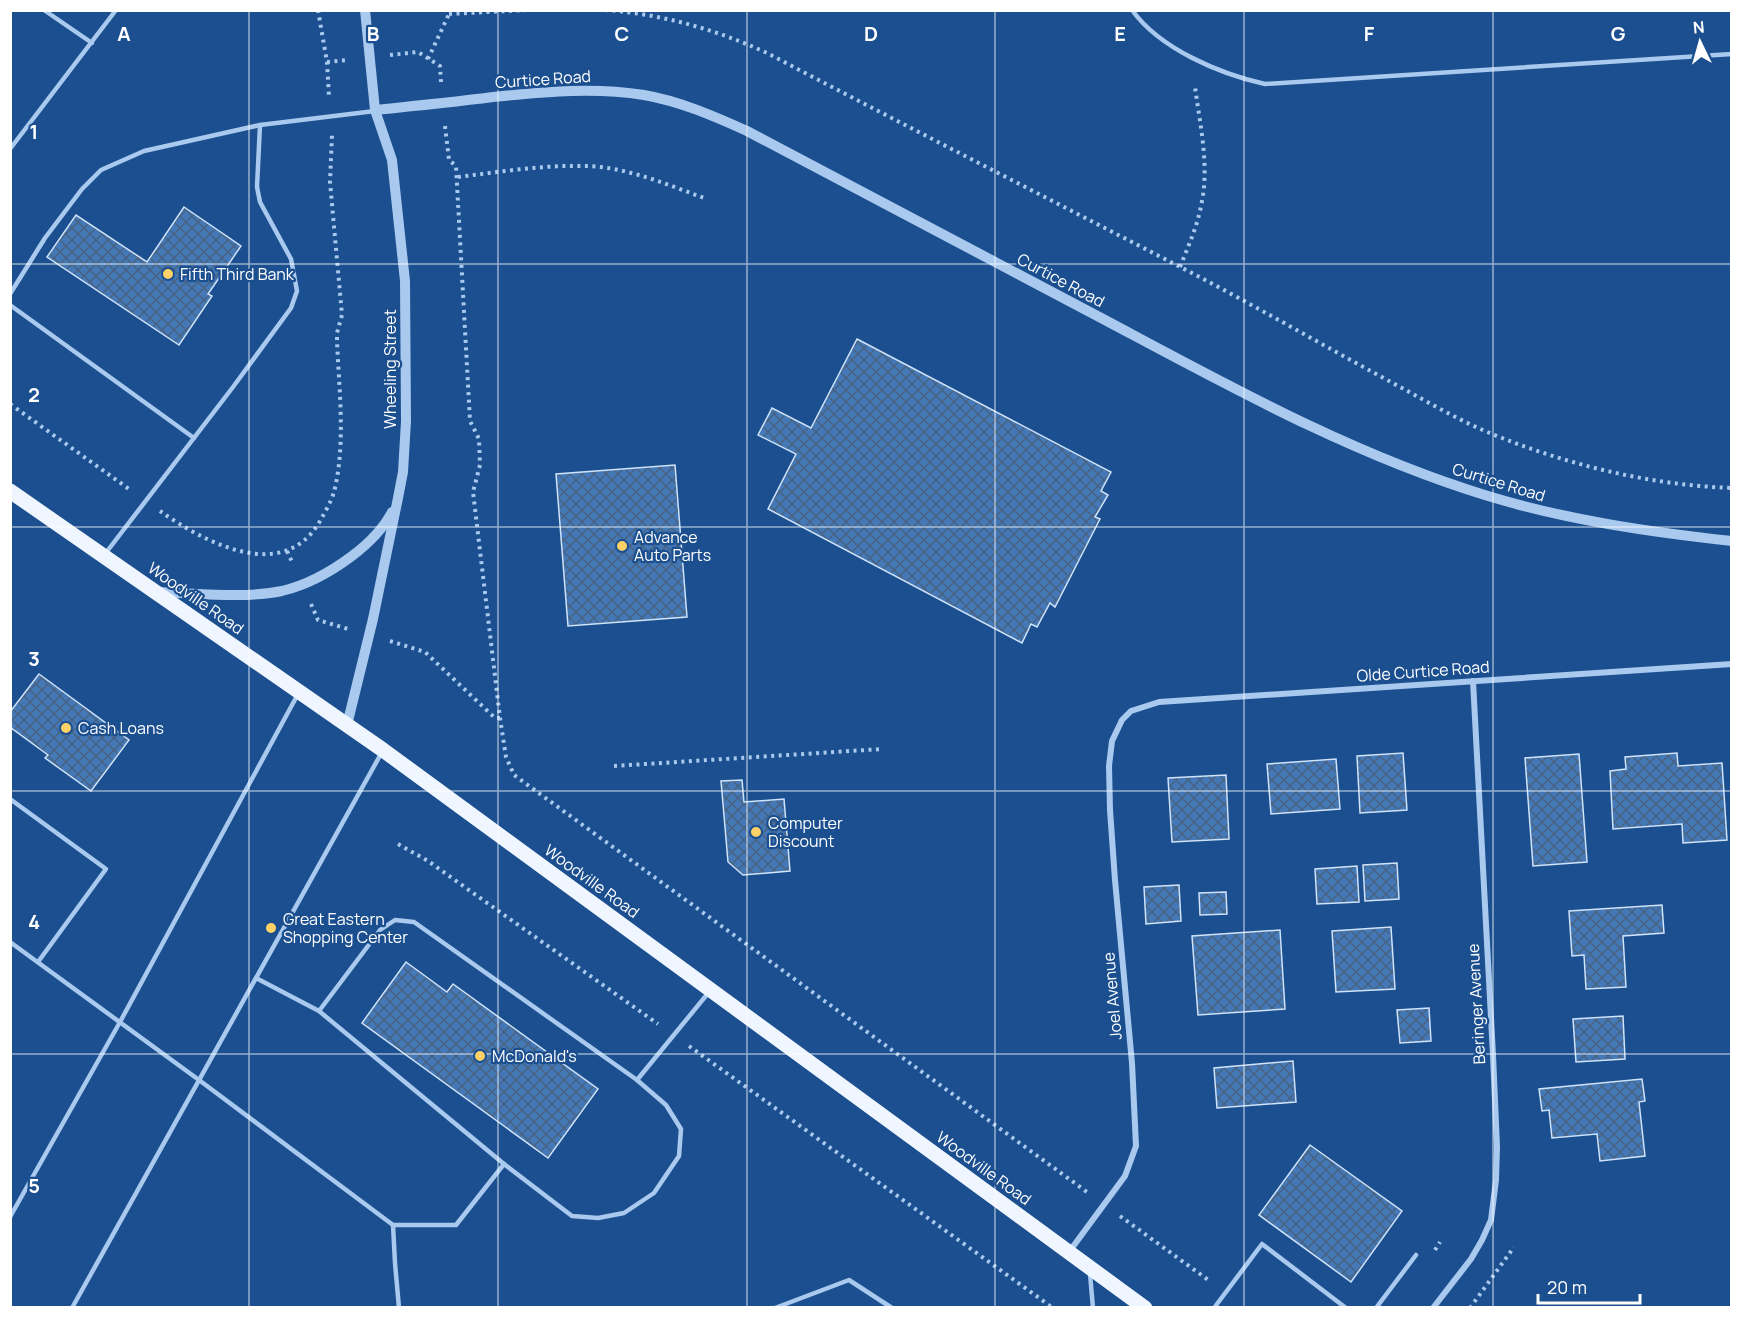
<svg xmlns="http://www.w3.org/2000/svg" width="1742" height="1318" font-family="Manrope,sans-serif">
<defs>
<pattern id="building-cross-hatch" width="8" height="8" patternUnits="userSpaceOnUse" patternTransform="scale(1.5)"><rect width="8" height="8" fill="#4478b7"/><path d="M0 0l8 8M0 8l8-8" fill="none" stroke="#486282"/></pattern>
</defs>
<rect width="100%" height="100%" fill="#1b4f8f"/>
<g fill="url(#building-cross-hatch)" stroke="#cfe3fa" stroke-width="1.5">
<path d="M 184,207 L 241,246 L 208,294 L 212,296 L 179,345 L 47,257 L 76,215 L 147,262 Z"/>
<path d="M 857,339 L 1111,472 L 1101,491 L 1108,495 L 1095,517 L 1100,519 L 1055,607 L 1050,603 L 1037,627 L 1031,624 L 1022,643 L 768,509 L 796,454 L 758,435 L 772,408 L 811,428 Z"/>
<path d="M 675,465 L 687,617 L 568,626 L 556,474 Z"/>
<path d="M 39,674 L 129,740 L 91,791 L 45,758 L 48,755 L 10,727 L 10,712 Z"/>
<path d="M 1403,753 L 1407,810 L 1360,813 L 1357,756 Z"/>
<path d="M 1677,753 L 1678,766 L 1722,763 L 1727,840 L 1683,843 L 1682,824 L 1613,829 L 1610,771 L 1626,769 L 1625,757 Z"/>
<path d="M 1579,754 L 1587,862 L 1533,866 L 1525,758 Z"/>
<path d="M 1336,759 L 1340,809 L 1271,814 L 1267,764 Z"/>
<path d="M 1226,775 L 1229,839 L 1172,842 L 1168,778 Z"/>
<path d="M 742,780 L 744,802 L 784,799 L 790,871 L 743,875 L 728,862 L 721,781 Z"/>
<path d="M 1397,863 L 1399,899 L 1365,901 L 1363,865 Z"/>
<path d="M 1357,866 L 1359,902 L 1317,904 L 1315,869 Z"/>
<path d="M 1179,885 L 1181,921 L 1146,924 L 1144,887 Z"/>
<path d="M 1226,892 L 1227,914 L 1200,915 L 1199,893 Z"/>
<path d="M 1662,905 L 1664,933 L 1623,936 L 1626,987 L 1586,989 L 1584,955 L 1572,956 L 1569,911 Z"/>
<path d="M 1391,927 L 1395,989 L 1336,992 L 1332,931 Z"/>
<path d="M 1280,930 L 1285,1009 L 1198,1015 L 1192,936 Z"/>
<path d="M 406,962 L 447,992 L 453,984 L 598,1089 L 548,1158 L 362,1023 Z"/>
<path d="M 1429,1008 L 1431,1041 L 1400,1043 L 1397,1010 Z"/>
<path d="M 1623,1016 L 1625,1059 L 1576,1062 L 1573,1019 Z"/>
<path d="M 1293,1061 L 1296,1102 L 1217,1108 L 1214,1068 Z"/>
<path d="M 1642,1079 L 1645,1101 L 1639,1102 L 1645,1156 L 1600,1161 L 1597,1134 L 1552,1138 L 1549,1110 L 1542,1111 L 1539,1089 Z"/>
<path d="M 1310,1145 L 1402,1211 L 1351,1282 L 1259,1215 Z"/>
</g>
<g fill="none" stroke-linecap="round" stroke-linejoin="round">
<g stroke="#a9c9ee" stroke-width="4" stroke-dasharray="3 4.5" stroke-linecap="butt">
<path d="M 318,10 L 327,62 L 329,97"/>
<path d="M 605,10 C 661,14 715,29 767,53 C 908,127 1049,199 1190,272 C 1261,309 1331,350 1402,388 C 1433,405 1464,423 1497,436 C 1572,466 1651,485 1732,488"/>
<path d="M 449,14 L 527,10"/>
<path d="M 390,55 L 418,52 L 440,66 L 441,82"/>
<path d="M 428,59 L 449,14 L 449,10"/>
<path d="M 327,62 L 347,60"/>
<path d="M 445,126 L 449,160 L 456,166 L 470,421 L 479,439 L 480,465 L 473,492 L 500,718 L 506,757 L 514,775 L 1087,1192"/>
<path d="M 458,177 C 499,172 541,165 583,166 C 624,166 666,184 704,198"/>
<path d="M 1180,267 C 1188,247 1197,227 1201,206 C 1210,167 1200,125 1195,87"/>
<path d="M 10,404 L 129,489"/>
<path d="M 160,511 C 204,542 283,585 320,521 C 325,512 331,502 334,492 C 346,445 339,389 337,341 L 337,333 L 342,315 L 330,182 L 332,135"/>
<path d="M 287,551 L 293,564"/>
<path d="M 311,604 L 318,620 L 348,629"/>
<path d="M 390,641 L 425,652 L 495,718 L 500,718"/>
<path d="M 614,766 L 882,749"/>
<path d="M 398,844 L 428,861 L 658,1024"/>
<path d="M 689,1046 L 1053,1308"/>
<path d="M 1120,1216 L 1211,1282"/>
<path d="M 1435,1250 L 1440,1242"/>
<path d="M 1470,1308 L 1514,1247"/>
</g>
<g stroke="#a9c9ee" stroke-width="4.5">
<path d="M 44,10 L 92,43"/>
<path d="M 1132,10 C 1160,49 1220,74 1265,84 L 1732,54"/>
<path d="M 10,149 L 116,10"/>
<path d="M 10,294 L 45,238 L 82,189 L 101,170 L 144,151 L 260,125 L 375,111"/>
<path d="M 10,305 L 194,438"/>
<path d="M 105,554 L 233,387 L 291,308 L 297,291 L 291,259 L 260,202 L 257,187 L 260,125"/>
<path d="M 10,799 L 106,869 L 38,962"/>
<path d="M 10,942 L 199,1080 L 393,1225 L 456,1225 L 504,1164"/>
<path d="M 256,978 L 319,1011 L 504,1164 L 572,1216 L 598,1218 L 624,1213 L 654,1193 L 679,1156 L 681,1129 L 666,1105 L 637,1080 L 414,922 L 395,920 L 380,930 L 319,1011"/>
<path d="M 637,1080 L 709,992"/>
<path d="M 10,1217 L 120,1022 L 298,694"/>
<path d="M 393,1225 L 395,1263 L 399,1308"/>
<path d="M 1090,1274 L 1093,1308"/>
<path d="M 72,1308 L 382,752"/>
<path d="M 775,1308 L 849,1280 L 892,1308"/>
<path d="M 1214,1308 L 1262,1244 L 1346,1308"/>
<path d="M 1376,1308 L 1416,1255"/>
</g>
<g stroke="#a9c9ee" stroke-width="6">
<path d="M 1069,1252 L 1125,1176 L 1136,1146 L 1132,1063 L 1115,880 L 1110,810 L 1109,766 L 1112,741 L 1122,720 L 1131,711 L 1159,702 L 1732,664"/>
<path d="M 1433,1308 L 1471,1259 L 1482,1240 L 1491,1220 L 1496,1180 L 1497,1147 L 1493,1055 L 1473,681"/>
</g>
<g stroke="#a9c9ee" stroke-width="10">
<path d="M 375,110 C 415,106 454,102 493,97 C 545,92 592,87 644,95 C 679,101 714,116 747,131 C 866,195 986,257 1105,320 C 1229,386 1353,455 1488,496 C 1567,520 1649,532 1732,541"/>
<path d="M 158,592 C 197,593 243,599 282,591 C 307,585 332,571 352,556 C 368,544 383,529 392,512"/>
<path d="M 347,725 L 373,619 L 398,498 L 403,472 L 406,421 L 405,281 L 392,160 L 375,110 L 365,10"/>
</g>
<path stroke="#f0f6ff" stroke-width="15" d="M 10,491 L 383,750 L 1145,1308"/>
</g>
<path fill="none" stroke="#fff" stroke-width="1.5" stroke-opacity="0.55" d="M 249,10 L 249,1308M 498,10 L 498,1308M 747,10 L 747,1308M 995,10 L 995,1308M 1244,10 L 1244,1308M 1493,10 L 1493,1308M 10,264 L 1732,264M 10,527 L 1732,527M 10,791 L 1732,791M 10,1054 L 1732,1054"/>
<g fill="#ffd166" stroke="#1b4f8f" stroke-width="2">
<circle cx="168" cy="274" r="6"/>
<circle cx="622" cy="546" r="6"/>
<circle cx="66" cy="728" r="6"/>
<circle cx="756" cy="832" r="6"/>
<circle cx="271" cy="928" r="6"/>
<circle cx="480" cy="1056" r="6"/>
</g>
<g text-anchor="middle" stroke-width="4.5" stroke-linejoin="round" paint-order="stroke">
<g font-size="16" fill="#fff" stroke="#1b4f8f">
<text transform="translate(543 79) rotate(-4)" y="6">Curtice Road</text>
<text transform="translate(1061 280) rotate(28)" y="6">Curtice Road</text>
<text transform="translate(390 369) rotate(-90)" y="6">Wheeling Street</text>
<text transform="translate(1499 482) rotate(17)" y="6">Curtice Road</text>
<text transform="translate(196 598) rotate(35)" y="6">Woodville Road</text>
<text transform="translate(1423 671) rotate(-4)" y="6">Olde Curtice Road</text>
<text transform="translate(592 881) rotate(36)" y="6">Woodville Road</text>
<text transform="translate(1112 996) rotate(-95)" y="6">Joel Avenue</text>
<text transform="translate(1476 1004) rotate(-93)" y="6">Beringer Avenue</text>
<text transform="translate(984 1168) rotate(36)" y="6">Woodville Road</text>
</g>
<g font-size="16" fill="#fff" stroke="#1b4f8f" text-anchor="start">
<text x="180" y="280">Fifth Third Bank</text>
<text x="634" y="543">Advance<tspan x="634" dy="18">Auto Parts</tspan></text>
<text x="78" y="734">Cash Loans</text>
<text x="768" y="829">Computer<tspan x="768" dy="18">Discount</tspan></text>
<text x="283" y="925">Great Eastern<tspan x="283" dy="18">Shopping Center</tspan></text>
<text x="492" y="1062">McDonald's</text>
</g>
</g>
<g font-size="20" text-anchor="middle" font-weight="bold" fill="#fff" stroke="#1b4f8f" stroke-width="4.5" stroke-linejoin="round" paint-order="stroke">
<text x="124" y="41">A</text>
<text x="373" y="41">B</text>
<text x="622" y="41">C</text>
<text x="871" y="41">D</text>
<text x="1120" y="41">E</text>
<text x="1369" y="41">F</text>
<text x="1618" y="41">G</text>
<text x="34" y="139">1</text>
<text x="34" y="402">2</text>
<text x="34" y="666">3</text>
<text x="34" y="929">4</text>
<text x="34" y="1193">5</text>
</g>
<rect width="1742" height="1318" fill="none" stroke="#ffffff" stroke-width="24"/>
<g transform="translate(1700 42) rotate(355)" stroke="#1b4f8f" stroke-width="4.5" paint-order="stroke">
<path d="M0-4.5L10 22L0 15L-10 22Z" fill="#ffffff"/>
<text y="-9" font-size="16" font-weight="bold" text-anchor="middle" fill="#ffffff">N</text>
</g>
<path d="M1538 1294v9h102v-9" fill="none" stroke="#ffffff" stroke-width="3"/>
<text x="1547" y="1294" font-size="18" fill="#ffffff" stroke="#1b4f8f" stroke-width="4.5" paint-order="stroke">20 m</text>
</svg>
